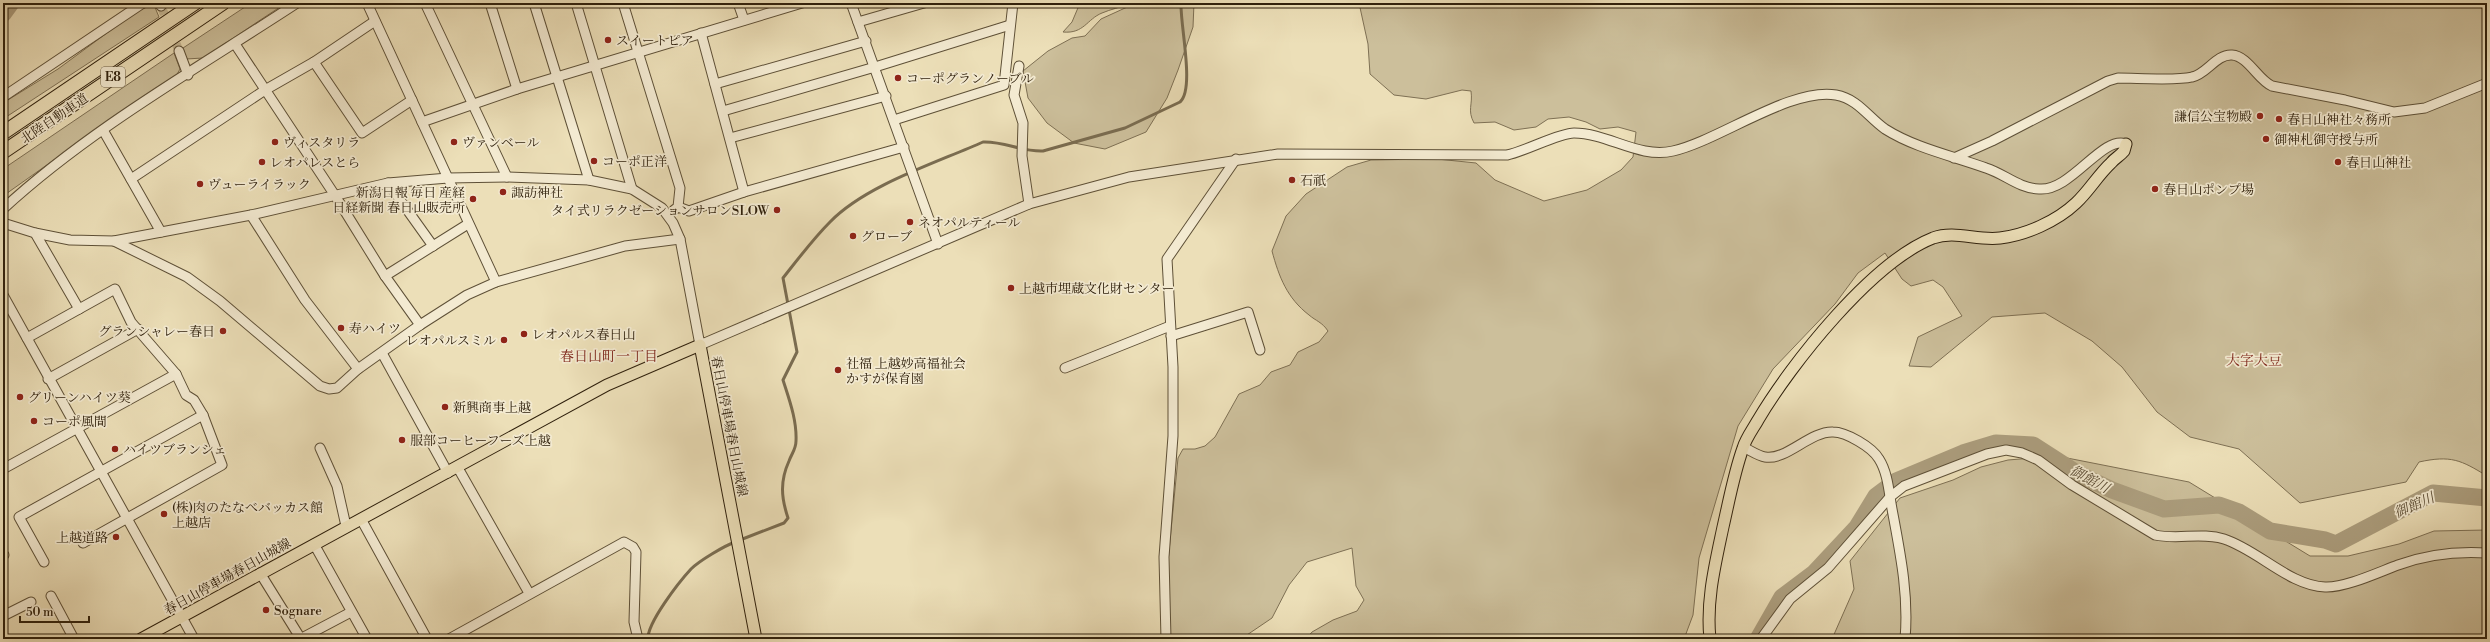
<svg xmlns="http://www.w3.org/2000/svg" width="2490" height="642" font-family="'Libre Bodoni','Noto Serif JP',serif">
<rect width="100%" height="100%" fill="#ecdfb8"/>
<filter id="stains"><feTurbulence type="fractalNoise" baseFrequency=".005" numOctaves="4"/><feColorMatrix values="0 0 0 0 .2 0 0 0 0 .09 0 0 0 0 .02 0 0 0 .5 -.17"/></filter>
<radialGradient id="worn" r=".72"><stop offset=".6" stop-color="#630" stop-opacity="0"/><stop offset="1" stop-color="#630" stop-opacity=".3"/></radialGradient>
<g fill="#ccbf9b" stroke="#7e7054">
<path d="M 251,3 L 286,3 L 203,58 L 186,59 L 183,48 Z"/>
<path d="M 1080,3 L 1129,3 C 1120,8 1111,9 1102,13 C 1087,19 1084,34 1063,32 L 1072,22 Z"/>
<path d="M 1136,3 L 1194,3 L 1193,27 L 1178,70 L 1167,98 L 1146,132 L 1105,149 L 1074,143 L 1047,123 L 1028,98 L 1023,71 L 1048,51 L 1072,38 L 1085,36 L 1101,19 Z"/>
<path d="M 1359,3 L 2487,3 L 2487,476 C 2461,460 2451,455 2419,462 L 2406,482 L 2300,503 L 2239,449 L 2190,437 L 2157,412 L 2122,367 L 2092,341 L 2045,313 L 1992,317 L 1931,367 L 1909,366 L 1918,337 L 1962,316 L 1943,287 L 1933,280 L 1911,286 L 1902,279 L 1885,253 L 1858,273 L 1835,304 L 1773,369 L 1738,426 L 1699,558 L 1693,615 L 1684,639 L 1306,639 L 1312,632 L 1333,620 L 1357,611 L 1364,600 L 1356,586 L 1352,548 L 1307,562 L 1289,585 L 1272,618 L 1241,639 L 1168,639 L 1168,562 L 1178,458 L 1183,449 L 1195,449 L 1205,446 L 1215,437 L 1239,394 L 1260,385 L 1271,372 L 1290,365 L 1298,352 L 1319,342 L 1328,331 C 1322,322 1316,321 1309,315 C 1287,298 1279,277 1272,251 L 1286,216 L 1306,194 L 1347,167 L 1371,160 L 1437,159 L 1476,163 L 1495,180 L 1544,201 L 1587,190 L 1621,170 L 1633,157 L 1636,132 L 1618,127 L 1600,129 L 1586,122 L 1569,117 L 1548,119 L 1536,127 L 1514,130 L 1495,122 L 1474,123 C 1467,110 1473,105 1471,91 L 1462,90 L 1426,99 L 1394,95 L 1370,74 L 1368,44 Z"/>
<path d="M 154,5 L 159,17 L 3,119 L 3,103 L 58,69 L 138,10 Z"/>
<path d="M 174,53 L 180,69 L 175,78 L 92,133 L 3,196 L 3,169 Z"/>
<path d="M 2057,456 L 2189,482 L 2310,556 L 2348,556 L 2399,544 L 2434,531 L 2487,530 L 2487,639 L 1832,639 L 1854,589 L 1850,561 L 1900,498 L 1953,480 L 1981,467 L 2008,460 Z"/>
</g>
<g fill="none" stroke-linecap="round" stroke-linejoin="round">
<g stroke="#7a6c50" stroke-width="3">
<path d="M 740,540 L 784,523 L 788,518 C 781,497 780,481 789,461 C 792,453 796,449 796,441 C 797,420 789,399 783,380 L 797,352 L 783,278 C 798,259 813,239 830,222 C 866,185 936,163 983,142 C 1004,141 1022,152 1043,151 L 1125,128 L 1180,102 C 1195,89 1180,25 1181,3"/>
<path d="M 648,639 C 647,623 679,582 691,569 C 699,561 724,546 735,542"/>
</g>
<g stroke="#ac9e7e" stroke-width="17">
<path d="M 3,14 L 11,3"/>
<path d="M 1758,639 L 1782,597 L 1814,573 L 1857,527 L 1876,496 L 1896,481 L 1963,453 L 1996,443 L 2033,445 L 2078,474 L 2112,490 L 2164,509 L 2219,505 L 2239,512 L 2270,531 L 2325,540 L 2336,544 L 2433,493 L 2487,498"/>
</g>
<path stroke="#c6b996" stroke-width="9" stroke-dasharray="9 4.5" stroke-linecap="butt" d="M 161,6 L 179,51"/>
<g stroke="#5e5037" stroke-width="11">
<g id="minor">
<path d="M 160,3 L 161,6"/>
<path d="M 367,3 L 496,282"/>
<path d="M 425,3 L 507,177"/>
<path d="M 490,3 L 517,89"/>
<path d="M 534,3 L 589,180"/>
<path d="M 576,3 L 632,189"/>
<path d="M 623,3 L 680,188 L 678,207 L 674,210"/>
<path d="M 738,3 L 744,20"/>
<path d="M 851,3 L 938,244"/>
<path d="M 2484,3 L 2487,6"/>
<path d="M 858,22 L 924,3"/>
<path d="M 701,33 L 744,192"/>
<path d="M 235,44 L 336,197 L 385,276 L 420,325"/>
<path d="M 179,51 L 188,75"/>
<path d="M 314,62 L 362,133 L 412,100"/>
<path d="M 1019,66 L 1014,95 L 1023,123 L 1022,156 L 1029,204"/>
<path d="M 715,84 L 866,41"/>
<path d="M 3,97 L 143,3"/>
<path d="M 723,111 L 875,67 L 1010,25"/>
<path d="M 894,120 L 1004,85 L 1013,3"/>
<path d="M 422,122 L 517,89 L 802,3"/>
<path d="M 103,130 L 161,232"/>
<path d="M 730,138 L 886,96"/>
<path d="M 1954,158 L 1992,141 L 2108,81 L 2118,78 C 2137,78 2176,81 2192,77 C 2207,74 2216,54 2232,55 C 2248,56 2258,80 2272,86 L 2345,100 L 2394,112 L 2425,108 L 2487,83"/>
<path d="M 131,179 L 265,90 L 314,62 L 375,21"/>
<path d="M 388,183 L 433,246"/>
<path d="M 678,207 L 689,211 L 744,192 L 904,147"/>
<path d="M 3,209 C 90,129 198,68 297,3"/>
<path d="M 251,215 L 305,300 L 358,369"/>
<path d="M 3,223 L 35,233 L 70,240 L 114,241 L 251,215 L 388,183 L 448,178 L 507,177 L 589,180 L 632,189 L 662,208 L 673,223 L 680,239 L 700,345 L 1029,204 L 1129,177 L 1278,154 L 1507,155 C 1526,151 1559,133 1574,133 C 1608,133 1639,159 1673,151 C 1718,141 1791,87 1836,95 C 1858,99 1868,117 1885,129 C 1915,148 1953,156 1986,168 C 2005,174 2018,188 2039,189 C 2071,192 2102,135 2126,144"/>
<path d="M 35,233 L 79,309"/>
<path d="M 114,241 L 187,277 L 220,301 L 320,386 L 329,389 L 337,388 L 358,369 L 420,325 L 467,295 L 496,282 L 625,246 L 680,239"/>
<path d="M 385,276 L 468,224"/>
<path d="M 3,295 L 194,639"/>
<path d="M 1171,336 L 1248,312 L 1260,350"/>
<path d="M 27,338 L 115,289 L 131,322 L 176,374 L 186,395 L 194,400 L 203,415 L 222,465 L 83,543"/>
<path d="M 382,353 L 448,473"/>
<path d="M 1065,368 L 1170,326"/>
<path d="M 48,379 L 138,329"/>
<path d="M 1743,447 C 1750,450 1758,456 1765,457 C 1786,461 1810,431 1833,432 C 1846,432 1872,447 1879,459 C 1888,473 1889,493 1892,509 C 1900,552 1909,595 1905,639"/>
<path d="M 320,448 L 337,486 L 346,526"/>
<path d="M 458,468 L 529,593"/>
<path d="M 3,469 L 176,374"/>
<path d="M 361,519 L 427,639"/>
<path d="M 314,544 L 367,639"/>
<path d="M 3,555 L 4,555"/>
<path d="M 44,562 L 19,517 L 203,415"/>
<path d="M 260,573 L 301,639"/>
<path d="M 51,596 L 74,639"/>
<path d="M 3,616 L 31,602"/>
<path d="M 300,639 L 351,612"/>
<path d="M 449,639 L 624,542 L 633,547 L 636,552 L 634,622 L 638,639"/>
<path d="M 1166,639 L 1164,557 L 1173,436 L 1173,367 L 1167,259 L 1236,159"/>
<path d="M 1761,639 L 1790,599 L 1828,568 L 1890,497 L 1904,486 L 1987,454 L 2006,450 L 2022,453 L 2038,460 L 2072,485 L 2155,535 C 2178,540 2202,532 2224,539 C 2258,550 2290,586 2325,587 C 2345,588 2379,572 2398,565 C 2428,554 2455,551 2487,553"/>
</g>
</g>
<g stroke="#2f200c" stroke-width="13">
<g id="major">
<path d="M 141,639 L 607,385 L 700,345 L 756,639"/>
<path d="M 1710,639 C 1706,601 1715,565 1723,527 C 1729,501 1734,473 1743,448 C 1746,438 1753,429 1758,420 C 1791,364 1872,262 1933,238 C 1955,230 1977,241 2000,238 C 2026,235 2057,221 2076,203 C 2089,191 2098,175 2111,163 C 2115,158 2120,156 2124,151 L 2126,144"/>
</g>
</g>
<g stroke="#2f200c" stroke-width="15">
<g id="highway">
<path d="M 3,133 L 195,3"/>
<path d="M 3,152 L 223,3"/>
</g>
</g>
<use href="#minor" stroke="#f3ead1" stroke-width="9"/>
<use href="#major" stroke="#ecdfb8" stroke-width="11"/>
<use href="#highway" stroke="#ecdfb8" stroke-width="13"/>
</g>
<g fill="#8f2418" stroke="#f3ead1" stroke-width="1.5">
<circle cx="608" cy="40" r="4"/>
<circle cx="898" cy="78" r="4"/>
<circle cx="2260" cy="116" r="4"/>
<circle cx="2279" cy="119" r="4"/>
<circle cx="2266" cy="139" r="4"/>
<circle cx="275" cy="142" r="4"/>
<circle cx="454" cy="142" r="4"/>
<circle cx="594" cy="161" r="4"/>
<circle cx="262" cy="162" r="4"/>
<circle cx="2338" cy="162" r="4"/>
<circle cx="1292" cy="180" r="4"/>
<circle cx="200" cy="184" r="4"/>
<circle cx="2155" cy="189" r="4"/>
<circle cx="503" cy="192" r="4"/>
<circle cx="473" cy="199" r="4"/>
<circle cx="777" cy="210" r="4"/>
<circle cx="910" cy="222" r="4"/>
<circle cx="853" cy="236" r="4"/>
<circle cx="1011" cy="288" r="4"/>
<circle cx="341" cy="328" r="4"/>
<circle cx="223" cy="331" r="4"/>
<circle cx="524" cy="334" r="4"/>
<circle cx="504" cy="340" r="4"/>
<circle cx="838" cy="370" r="4"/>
<circle cx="20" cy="397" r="4"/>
<circle cx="445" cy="407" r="4"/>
<circle cx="34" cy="421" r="4"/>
<circle cx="402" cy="440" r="4"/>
<circle cx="115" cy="449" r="4"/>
<circle cx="164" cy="514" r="4"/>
<circle cx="116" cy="537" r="4"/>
<circle cx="266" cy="610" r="4"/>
</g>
<g text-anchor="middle" stroke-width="3.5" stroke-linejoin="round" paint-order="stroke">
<rect fill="#f3ead1" stroke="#6a5d47" stroke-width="1" x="101" y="67" width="24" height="20" rx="3"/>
<g font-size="12" font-weight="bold" fill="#2f200c">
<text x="113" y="81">E8</text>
</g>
<g font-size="13" fill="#2f200c" stroke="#f3ead1" text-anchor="start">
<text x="616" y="45">スイートピア</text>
<text x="906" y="83">コーポグランノーブル</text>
<text x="2252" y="121" text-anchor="end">謙信公宝物殿</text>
<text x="2287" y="124">春日山神社々務所</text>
<text x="2274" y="144">御神札御守授与所</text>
<text x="283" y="147">ヴィスタリラ</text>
<text x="462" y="147">ヴァンベール</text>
<text x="602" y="166">コーポ正洋</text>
<text x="270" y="167">レオパレスとら</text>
<text x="2346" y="167">春日山神社</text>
<text x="1300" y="185">石祇</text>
<text x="208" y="189">ヴューライラック</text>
<text x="2163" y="194">春日山ポンプ場</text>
<text x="465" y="197" text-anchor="end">新潟日報 毎日 産経<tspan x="465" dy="15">日経新聞 春日山販売所</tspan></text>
<text x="511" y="197">諏訪神社</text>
<text x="769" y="215" text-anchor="end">タイ式リラクゼーションサロンSLOW</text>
<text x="918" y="227">ネオパルティール</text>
<text x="861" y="241">グローブ</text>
<text x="1019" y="293">上越市埋蔵文化財センター</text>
<text x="349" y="333">寿ハイツ</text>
<text x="215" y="336" text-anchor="end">グランシャレー春日</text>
<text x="532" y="339">レオパルス春日山</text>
<text x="496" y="345" text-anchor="end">レオパルスミル</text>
<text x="846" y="368">社福 上越妙高福祉会<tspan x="846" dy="15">かすが保育園</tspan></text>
<text x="28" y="402">グリーンハイツ葵</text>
<text x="453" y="412">新興商事上越</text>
<text x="42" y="426">コーポ風間</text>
<text x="410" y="445">服部コーヒーフーズ上越</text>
<text x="123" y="454">ハイツブランシェ</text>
<text x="172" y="512">(株)肉のたなべバッカス館<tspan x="172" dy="15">上越店</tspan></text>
<text x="108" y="542" text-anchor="end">上越道路</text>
<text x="274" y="615">Sognare</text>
</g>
<g font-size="13" fill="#2f200c" stroke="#f3ead1">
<text transform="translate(54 118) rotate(-34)" y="5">北陸自動車道</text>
<text transform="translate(730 426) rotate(79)" y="5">春日山停車場春日山城線</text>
<text transform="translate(227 576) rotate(-29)" y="5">春日山停車場春日山城線</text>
</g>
<g font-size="14" fill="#7a1f14" stroke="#f3ead1">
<text x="609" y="361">春日山町一丁目</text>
<text x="2254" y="365">大字大豆</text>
</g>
<g font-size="14" font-style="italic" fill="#5b4c34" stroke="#f3ead1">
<text transform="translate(2090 479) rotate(28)" y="5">御館川</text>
<text transform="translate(2414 505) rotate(-24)" y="5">御館川</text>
</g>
</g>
<rect width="2490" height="642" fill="none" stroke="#ecdfb8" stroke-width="16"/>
<rect x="4" y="4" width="2482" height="634" fill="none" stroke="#2f200c" stroke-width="2"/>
<rect x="8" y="8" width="2474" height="626" fill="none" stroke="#2f200c"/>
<path d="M20 616v6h69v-6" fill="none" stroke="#2f200c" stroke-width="2"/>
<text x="26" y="616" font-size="12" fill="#2f200c" stroke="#f3ead1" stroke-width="3" paint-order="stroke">50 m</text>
<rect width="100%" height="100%" filter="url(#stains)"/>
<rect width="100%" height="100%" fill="url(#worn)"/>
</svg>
